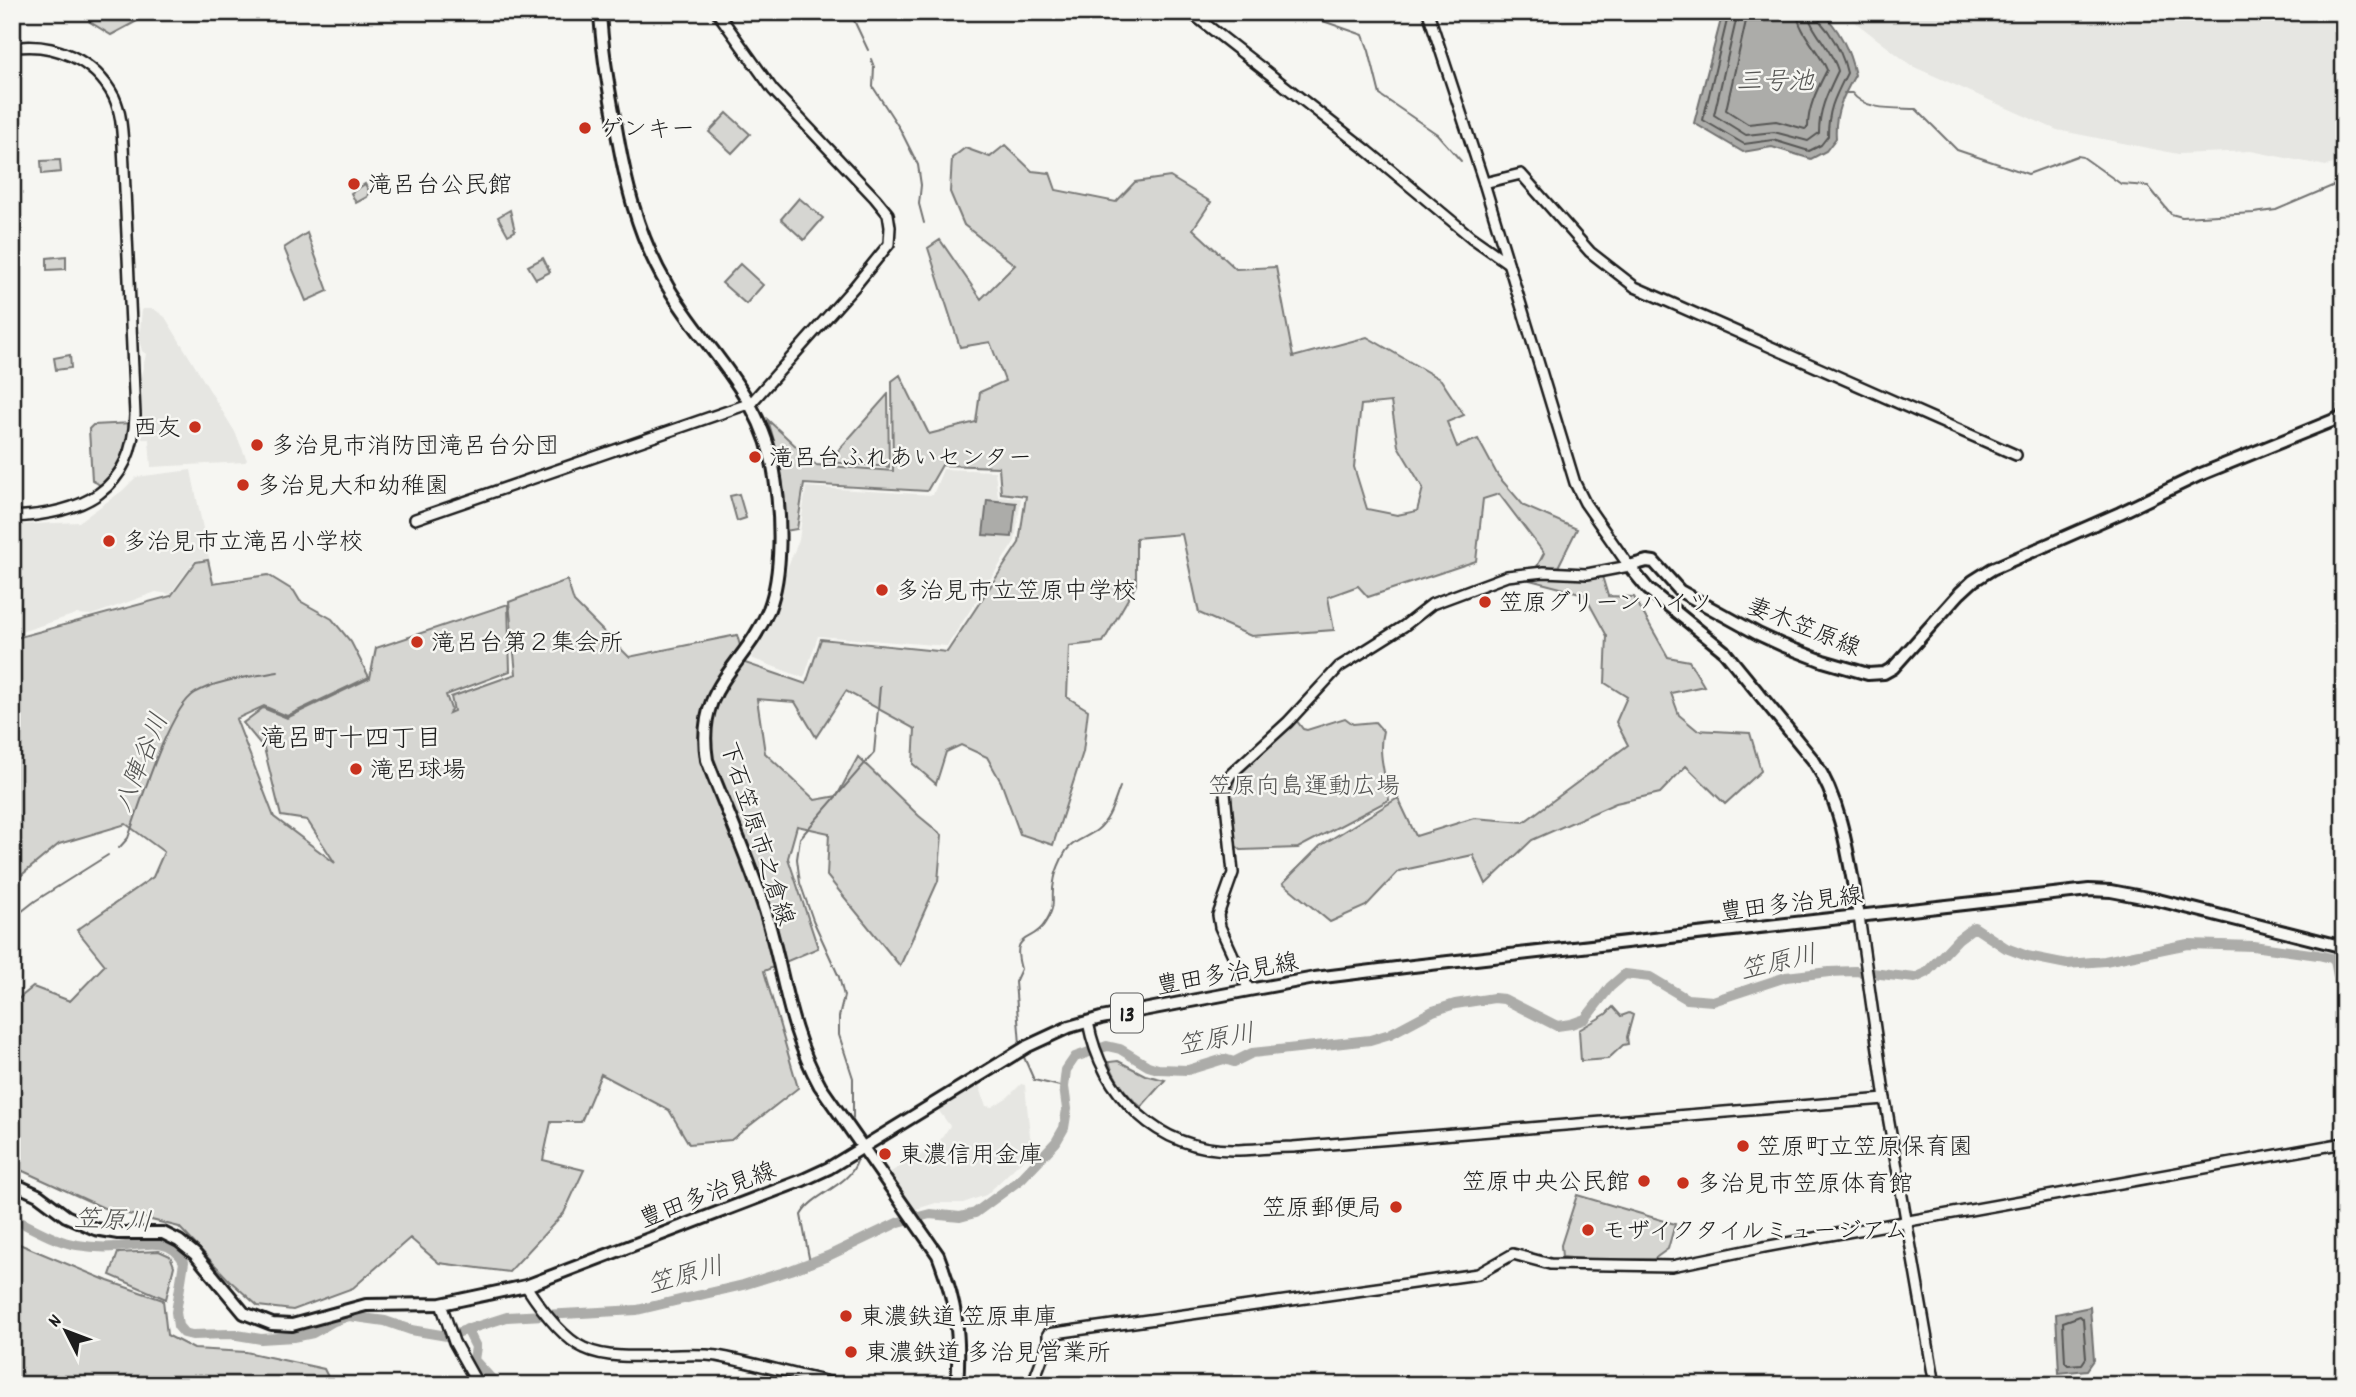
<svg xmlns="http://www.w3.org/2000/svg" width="2356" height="1397" font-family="Dekko,'Klee One',sans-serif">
<rect width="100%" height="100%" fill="#f6f6f2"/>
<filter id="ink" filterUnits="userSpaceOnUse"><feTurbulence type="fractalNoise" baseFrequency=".0143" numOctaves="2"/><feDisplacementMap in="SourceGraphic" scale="14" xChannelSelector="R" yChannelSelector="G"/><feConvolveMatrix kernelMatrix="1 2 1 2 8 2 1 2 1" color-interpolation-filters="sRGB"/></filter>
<g filter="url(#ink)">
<g fill="#e6e6e2">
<path d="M 1842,12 L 2344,12 L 2344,161 L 2326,166 L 2251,151 L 2178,154 L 2057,130 L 1912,66 Z"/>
<path d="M 142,309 L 154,309 L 165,317 L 235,432 L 247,460 L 245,462 L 151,467 L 149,439 L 142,439 L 141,377 L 146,354 L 142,351 L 139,340 Z"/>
<path d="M 943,469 L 995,471 L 998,497 L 1021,498 L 1015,541 L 947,646 L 818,636 L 804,678 L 751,658 L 774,615 L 788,566 L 799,540 L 806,487 L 933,495 Z"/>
<path d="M 191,470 L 209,558 L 195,560 L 170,594 L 156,592 L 92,615 L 76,614 L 12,635 L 12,525 L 79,522 L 122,491 L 136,477 Z"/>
<path d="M 978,1081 L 986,1106 L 992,1107 L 1008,1097 L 1021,1084 L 1025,1085 L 1030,1136 L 1035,1148 L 986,1195 L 963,1203 L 936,1203 L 913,1210 L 887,1174 L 936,1146 L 950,1126 L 936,1107 Z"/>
</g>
<g fill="#d6d6d2" stroke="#797977" stroke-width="2" fill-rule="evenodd">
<path d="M 107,12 L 132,12 L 137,21 L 111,35 L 90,22 Z"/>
<path d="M 727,113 L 750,134 L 732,153 L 709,132 Z"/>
<path d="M 1005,145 L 1032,171 L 1050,173 L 1056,190 L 1116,202 L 1135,182 L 1170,177 L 1211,202 L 1193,229 L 1236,269 L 1276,267 L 1293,357 L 1367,337 L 1441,380 L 1464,415 L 1447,422 L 1457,447 L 1478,439 L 1498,476 L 1524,506 L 1577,529 L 1558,567 L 1602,576 L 1608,596 L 1634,597 L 1668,657 L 1689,661 L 1704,686 L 1671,693 L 1679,715 L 1697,730 L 1750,733 L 1761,771 L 1725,804 L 1686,766 L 1660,793 L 1616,803 L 1532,840 L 1486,884 L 1473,855 L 1399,871 L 1366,906 L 1330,922 L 1283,883 L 1320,846 L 1398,798 L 1416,836 L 1474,818 L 1524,822 L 1628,745 L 1616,722 L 1627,697 L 1605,683 L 1607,636 L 1584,594 L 1530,580 L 1544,553 L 1499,494 L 1483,499 L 1476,561 L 1368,597 L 1358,586 L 1328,597 L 1334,630 L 1251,636 L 1199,613 L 1182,534 L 1136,538 L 1136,585 L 1103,642 L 1069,646 L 1067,697 L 1088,710 L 1083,752 L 1053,845 L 1020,834 L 1001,782 L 987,757 L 961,745 L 946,752 L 936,784 L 913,764 L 915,729 L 846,691 L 816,737 L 795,702 L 757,699 L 765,753 L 815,800 L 837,796 L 858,757 L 919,816 L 942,835 L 938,881 L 900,966 L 827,876 L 829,833 L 797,826 L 788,858 L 818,948 L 764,971 L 798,1088 L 731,1140 L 689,1144 L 669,1110 L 601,1074 L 581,1122 L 551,1122 L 543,1160 L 584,1170 L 564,1213 L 509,1272 L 439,1263 L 410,1238 L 353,1288 L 293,1310 L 258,1306 L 229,1280 L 179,1227 L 104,1208 L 12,1166 L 12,1004 L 33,987 L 70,1001 L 105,965 L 77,930 L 153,877 L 164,852 L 126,824 L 59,844 L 12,883 L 12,639 L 171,596 L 196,562 L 208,560 L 213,583 L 268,575 L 294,591 L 300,601 L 332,619 L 351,642 L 369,677 L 287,716 L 264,706 L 236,719 L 274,817 L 335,863 L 307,820 L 281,816 L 264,748 L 243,723 L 263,708 L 287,718 L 370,678 L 376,648 L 508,604 L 510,671 L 446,695 L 451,709 L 449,713 L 454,711 L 451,697 L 516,674 L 509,602 L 567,580 L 574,602 L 629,657 L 737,635 L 745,663 L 806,684 L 821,639 L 947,652 L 1019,543 L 1026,496 L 1001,493 L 999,467 L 942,465 L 927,491 L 804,484 L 797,529 L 785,531 C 785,486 781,463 768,420 L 816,465 L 893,471 L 892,381 L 900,375 L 929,434 L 976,422 L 980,392 L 1005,381 L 990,342 L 960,347 L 928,248 L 940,240 L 981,299 L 1015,265 L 964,225 L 950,192 L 952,158 L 965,148 L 990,157 ZM 1391,402 L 1398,446 L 1423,488 L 1417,511 L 1397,515 L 1367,509 L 1354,467 L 1361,405 Z"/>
<path d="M 60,160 L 61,172 L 42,174 L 41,161 Z"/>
<path d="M 365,184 L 369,191 L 367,197 L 356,203 L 351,193 Z"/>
<path d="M 799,198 L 823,218 L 804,240 L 781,219 Z"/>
<path d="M 510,210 L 515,231 L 508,235 L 498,217 Z"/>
<path d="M 307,233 L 328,291 L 306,301 L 284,248 Z"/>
<path d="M 66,256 L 66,269 L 47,270 L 47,258 Z"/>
<path d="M 543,258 L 550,272 L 536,279 L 528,266 Z"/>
<path d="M 740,264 L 763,285 L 746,304 L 722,283 Z"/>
<path d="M 70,355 L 71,368 L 56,370 L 54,358 Z"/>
<path d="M 888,394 L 889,467 L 828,462 Z"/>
<path d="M 132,423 C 131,448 118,468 103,487 L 92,480 L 89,429 L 93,425 Z"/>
<path d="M 739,494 L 746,518 L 737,521 L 730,496 Z"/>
<path d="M 1345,718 L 1353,724 L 1375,722 L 1383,731 C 1377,753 1386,777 1389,800 L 1298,848 L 1241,850 L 1236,846 L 1230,799 L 1234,780 L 1296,720 L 1303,729 L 1307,730 Z"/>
<path d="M 1613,1007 L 1621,1016 L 1629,1013 L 1633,1015 L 1627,1037 L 1628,1044 L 1623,1045 L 1608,1059 L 1581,1061 L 1579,1030 L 1606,1014 Z"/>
<path d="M 1118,1061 L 1145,1075 L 1165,1080 L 1141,1107 C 1127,1095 1115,1080 1109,1062 Z"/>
<path d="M 1577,1195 L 1675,1224 L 1668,1249 L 1654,1259 L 1591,1260 L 1562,1257 L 1561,1245 Z"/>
<path d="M 12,1241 L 108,1281 L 163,1300 L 167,1335 L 194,1349 L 246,1352 L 324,1369 L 332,1385 L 12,1385 Z"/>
<path d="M 159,1251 L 170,1256 L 174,1266 L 166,1299 L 110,1275 L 118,1253 Z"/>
</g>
<g fill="#acaca9" stroke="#727271" stroke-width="2">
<path d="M 1723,12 L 1820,12 C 1839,26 1850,52 1855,75 C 1843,96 1834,113 1836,138 L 1826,151 L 1811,159 L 1772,147 L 1743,152 L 1694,123 Z"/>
<path d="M 987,500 L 1016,503 L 1012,537 L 983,535 Z"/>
<path d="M 2090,1307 L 2094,1360 L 2087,1370 L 2059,1373 L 2056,1314 Z"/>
</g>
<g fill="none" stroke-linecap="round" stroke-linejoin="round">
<g stroke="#565654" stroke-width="2">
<path d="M 1729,12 L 1703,120 L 1744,144 L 1773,140 L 1809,151 L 1821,145 L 1828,136 C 1828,109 1835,97 1847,73 C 1844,58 1837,44 1828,31 C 1823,25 1818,21 1817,12"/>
<path d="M 1738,12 L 1714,115 L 1746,135 L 1774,132 L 1808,141 L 1819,133 C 1819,109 1828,92 1838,71 C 1833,50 1809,29 1808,12"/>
<path d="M 1748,12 L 1726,110 L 1748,124 L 1776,121 L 1805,129 L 1808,127 C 1808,106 1818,88 1827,70 C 1819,50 1798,32 1797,12"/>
<path d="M 2080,1316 L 2083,1319 L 2086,1358 L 2082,1364 L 2068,1365 L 2065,1362 L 2063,1322 Z"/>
</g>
<g stroke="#727271" stroke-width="2">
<path d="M 850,12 L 868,50"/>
<path d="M 1317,12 L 1323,21 L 1363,35 L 1369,51 L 1380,95 L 1437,134 L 1461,161"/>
<path d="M 871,59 L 874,67 L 873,87 L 900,129 L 918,165 L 921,185 L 919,204 L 924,223"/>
<path d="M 1844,93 L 1852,93 C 1865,111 1896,108 1916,109 L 1957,150 L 2028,174 L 2077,156 L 2083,157 L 2121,184 L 2148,186 L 2171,214 L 2182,217 L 2254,213 L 2276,210 L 2344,181"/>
<path d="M 119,848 L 128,838 C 139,808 169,708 195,693 C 219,679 251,677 278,672"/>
<path d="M 12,919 L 35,901 L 108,855"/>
<path d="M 1020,1044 L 1015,982 L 1021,969 C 1010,930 1033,944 1045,923 C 1058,903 1050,900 1054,882 C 1055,873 1061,859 1066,851 C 1072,841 1088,837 1097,830 C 1110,820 1114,802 1120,787"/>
<path d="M 1023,1055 L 1034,1080 L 1064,1087"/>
<path d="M 853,1118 L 853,1078 L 839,1035 L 839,1017 L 844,996 L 839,977 L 813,920 L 800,883 L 797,859 L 800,838 L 874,753 L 880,687"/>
<path d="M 810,1263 L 801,1215 C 814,1192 849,1187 857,1161"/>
</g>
<g stroke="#acaca9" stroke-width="10">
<path d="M 12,1218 C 32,1227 56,1242 77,1245 C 89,1247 103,1248 116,1247 C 139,1246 170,1234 184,1262 L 176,1312 L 178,1326 L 184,1333 L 192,1335 L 231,1334 L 261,1339 L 294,1337 L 313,1333 L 334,1321 L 349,1316 L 385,1321 L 411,1330 L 447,1336 L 507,1317 L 637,1310 L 743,1285 L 791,1270 L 828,1256 L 899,1222 L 930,1214 L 960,1217 L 975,1213 L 1021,1179 L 1056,1142 L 1064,1128 L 1067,1109 L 1064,1087 L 1066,1070 L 1075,1057 L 1107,1046 L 1120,1049 L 1148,1066 L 1158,1069 L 1188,1070 L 1224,1059 L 1234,1062 L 1252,1053 L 1370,1040 L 1390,1034 L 1433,1011 L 1455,1004 L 1494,998 L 1504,999 L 1557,1026 L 1571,1024 L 1585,1019 L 1610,987 L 1625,974 L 1650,977 L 1687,999 L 1713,1001 L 1786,977 L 1829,972 L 1855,971 L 1915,978 L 1926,973 L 1958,939 L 1974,927 L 2006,948 L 2027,956 L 2067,964 L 2105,961 L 2188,944 L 2253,946 L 2318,955 L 2331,958 L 2335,961 L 2338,976 L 2344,984"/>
<path d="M 467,1329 L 476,1347 L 474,1360 L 497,1385"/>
</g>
<g stroke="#1c1c1c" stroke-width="14">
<g id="minor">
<path d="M 1190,12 L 1368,151 L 1471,237 L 1508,263"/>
<path d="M 12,48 C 53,41 95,60 114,97 C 121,112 122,129 123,145 L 135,415 C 133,492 81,514 12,517"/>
<path d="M 1484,183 L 1521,174 L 1590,252 L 1635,287 L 2016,455"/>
<path d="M 415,519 L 751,403 L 855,286 L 889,244 L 890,227 L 888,214 L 875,198 L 773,90 L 717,12"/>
<path d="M 1859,916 L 1885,1099 L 1935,1385"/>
<path d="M 1249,990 L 1220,927 L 1218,915 L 1233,873 L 1225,793 L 1226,782 L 1231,774 L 1288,722 L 1339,667 L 1404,626 L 1432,604 L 1507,576 L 1544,572 L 1587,574 L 1629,566 L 1585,503 L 1575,483 L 1484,183 L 1428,12"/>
<path d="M 1088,1022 C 1102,1095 1157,1150 1233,1150 C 1253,1150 1273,1147 1293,1147 L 1885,1099"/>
<path d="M 526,1286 C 539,1306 562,1338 584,1348 C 619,1365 678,1350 717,1356 C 760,1364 801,1377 844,1385"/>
<path d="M 441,1304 L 454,1342 L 478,1385"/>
<path d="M 1032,1385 L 1048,1343 L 1048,1334 L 1478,1274 L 1513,1254 L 1550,1264 L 1672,1266 L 1764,1247 L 2344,1143"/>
</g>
</g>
<g stroke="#1c1c1c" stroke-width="16">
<g id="major">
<path d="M 600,12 C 602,49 608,86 615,122 C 625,181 637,235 668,287 C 708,354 764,396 775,478 C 781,516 783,573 769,609 C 744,669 695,685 707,760 C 725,807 746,853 762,901 C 784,966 786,1025 820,1086 L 938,1255 C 956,1302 961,1334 957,1385"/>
<path d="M 1859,916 C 1849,864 1844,806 1814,761 L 1724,651 L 1648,589 L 1629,566 L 1647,561 L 1654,562 L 1680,591 L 1758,634 L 1782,645 L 1823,661 L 1868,674 L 1884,673 L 1893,668 L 1960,593 L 1973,581 L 1992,569 L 2120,513 L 2199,475 L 2344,416"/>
<path d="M 12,1183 L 38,1195 L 66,1216 L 95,1229 L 118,1233 L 163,1233 L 179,1241 L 195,1254 L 244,1313 L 272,1324 L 292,1325 L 366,1305 L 441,1304 L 526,1286 L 803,1180 L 829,1168 L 1028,1046 L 1069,1027 L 1101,1018 L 1249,990 L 1315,978 L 1413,966 L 2089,890 L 2111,891 L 2158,900 L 2344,947"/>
</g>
</g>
<use href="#minor" stroke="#f6f6f2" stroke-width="9"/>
<use href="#major" stroke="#f6f6f2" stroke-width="10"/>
</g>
</g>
<g fill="#c8321e" stroke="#f6f6f2" stroke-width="2.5">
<circle cx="585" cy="128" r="7"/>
<circle cx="354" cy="184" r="7"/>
<circle cx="195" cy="427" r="7"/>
<circle cx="257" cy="445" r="7"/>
<circle cx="755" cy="457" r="7"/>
<circle cx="243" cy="485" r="7"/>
<circle cx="109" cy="541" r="7"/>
<circle cx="882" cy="590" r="7"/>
<circle cx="1485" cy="602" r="7"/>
<circle cx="417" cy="642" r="7"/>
<circle cx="356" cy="769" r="7"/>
<circle cx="1743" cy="1146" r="7"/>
<circle cx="885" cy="1154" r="7"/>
<circle cx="1644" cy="1181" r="7"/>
<circle cx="1683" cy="1183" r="7"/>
<circle cx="1396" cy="1207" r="7"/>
<circle cx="1588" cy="1230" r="7"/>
<circle cx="846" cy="1316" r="7"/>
<circle cx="851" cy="1352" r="7"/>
</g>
<g text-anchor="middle" stroke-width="5" stroke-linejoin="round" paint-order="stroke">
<rect fill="#f6f6f2" stroke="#5d5d5c" stroke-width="2" x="1111" y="993.5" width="32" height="39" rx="5"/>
<g font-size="23" font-weight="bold" fill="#1c1c1c">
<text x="1127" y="1021">13</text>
</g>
<g font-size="24" fill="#1c1c1c" stroke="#f6f6f2" text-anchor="start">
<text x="599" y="136">ゲンキー</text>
<text x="368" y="192">滝呂台公民館</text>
<text x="181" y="435" text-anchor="end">西友</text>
<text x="271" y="453">多治見市消防団滝呂台分団</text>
<text x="769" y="465">滝呂台ふれあいセンター</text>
<text x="257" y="493">多治見大和幼稚園</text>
<text x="123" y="549">多治見市立滝呂小学校</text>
<text x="896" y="598">多治見市立笠原中学校</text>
<text x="1499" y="610">笠原グリーンハイツ</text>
<text x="431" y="650">滝呂台第２集会所</text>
<text x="370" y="777">滝呂球場</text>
<text x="1757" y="1154">笠原町立笠原保育園</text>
<text x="899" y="1162">東濃信用金庫</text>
<text x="1630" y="1189" text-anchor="end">笠原中央公民館</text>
<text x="1697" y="1191">多治見市笠原体育館</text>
<text x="1382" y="1215" text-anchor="end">笠原郵便局</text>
<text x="1602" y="1238">モザイクタイルミュージアム</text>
<text x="860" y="1324">東濃鉄道 笠原車庫</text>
<text x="865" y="1360">東濃鉄道 多治見営業所</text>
</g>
<g font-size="24" fill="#1c1c1c" stroke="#f6f6f2">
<text transform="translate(1804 626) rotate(22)" y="8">妻木笠原線</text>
<text transform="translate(758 833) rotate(72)" y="8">下石笠原市之倉線</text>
<text transform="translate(1791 903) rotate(-7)" y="8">豊田多治見線</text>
<text transform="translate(1227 973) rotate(-10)" y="8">豊田多治見線</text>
<text transform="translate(707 1194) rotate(-21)" y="8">豊田多治見線</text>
</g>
<g font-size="24" fill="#545453" stroke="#f6f6f2">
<text x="1304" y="793">笠原向島運動広場</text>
</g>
<g font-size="26" font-style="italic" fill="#565654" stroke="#f6f6f2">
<text x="1775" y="89">三号池</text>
<text transform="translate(140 762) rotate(-68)" y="9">八陣谷川</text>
<text transform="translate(1778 961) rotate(-13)" y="9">笠原川</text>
<text transform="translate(1216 1038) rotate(-10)" y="9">笠原川</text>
<text transform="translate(113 1219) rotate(3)" y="9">笠原川</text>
<text transform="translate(685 1274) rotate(-15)" y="9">笠原川</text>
</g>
<g font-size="26" fill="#1c1c1c" stroke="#f6f6f2">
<text x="351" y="746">滝呂町十四丁目</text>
</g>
</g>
<rect width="2356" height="1397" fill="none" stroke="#f6f6f2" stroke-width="42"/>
<rect x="21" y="21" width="2314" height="1355" fill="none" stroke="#1c1c1c" stroke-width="2.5" filter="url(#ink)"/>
<g transform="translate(66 1331) rotate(312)" stroke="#f6f6f2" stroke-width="5" paint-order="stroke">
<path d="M0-5L12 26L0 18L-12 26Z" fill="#1c1c1c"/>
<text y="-10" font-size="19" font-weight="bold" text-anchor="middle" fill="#1c1c1c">N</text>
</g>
</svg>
